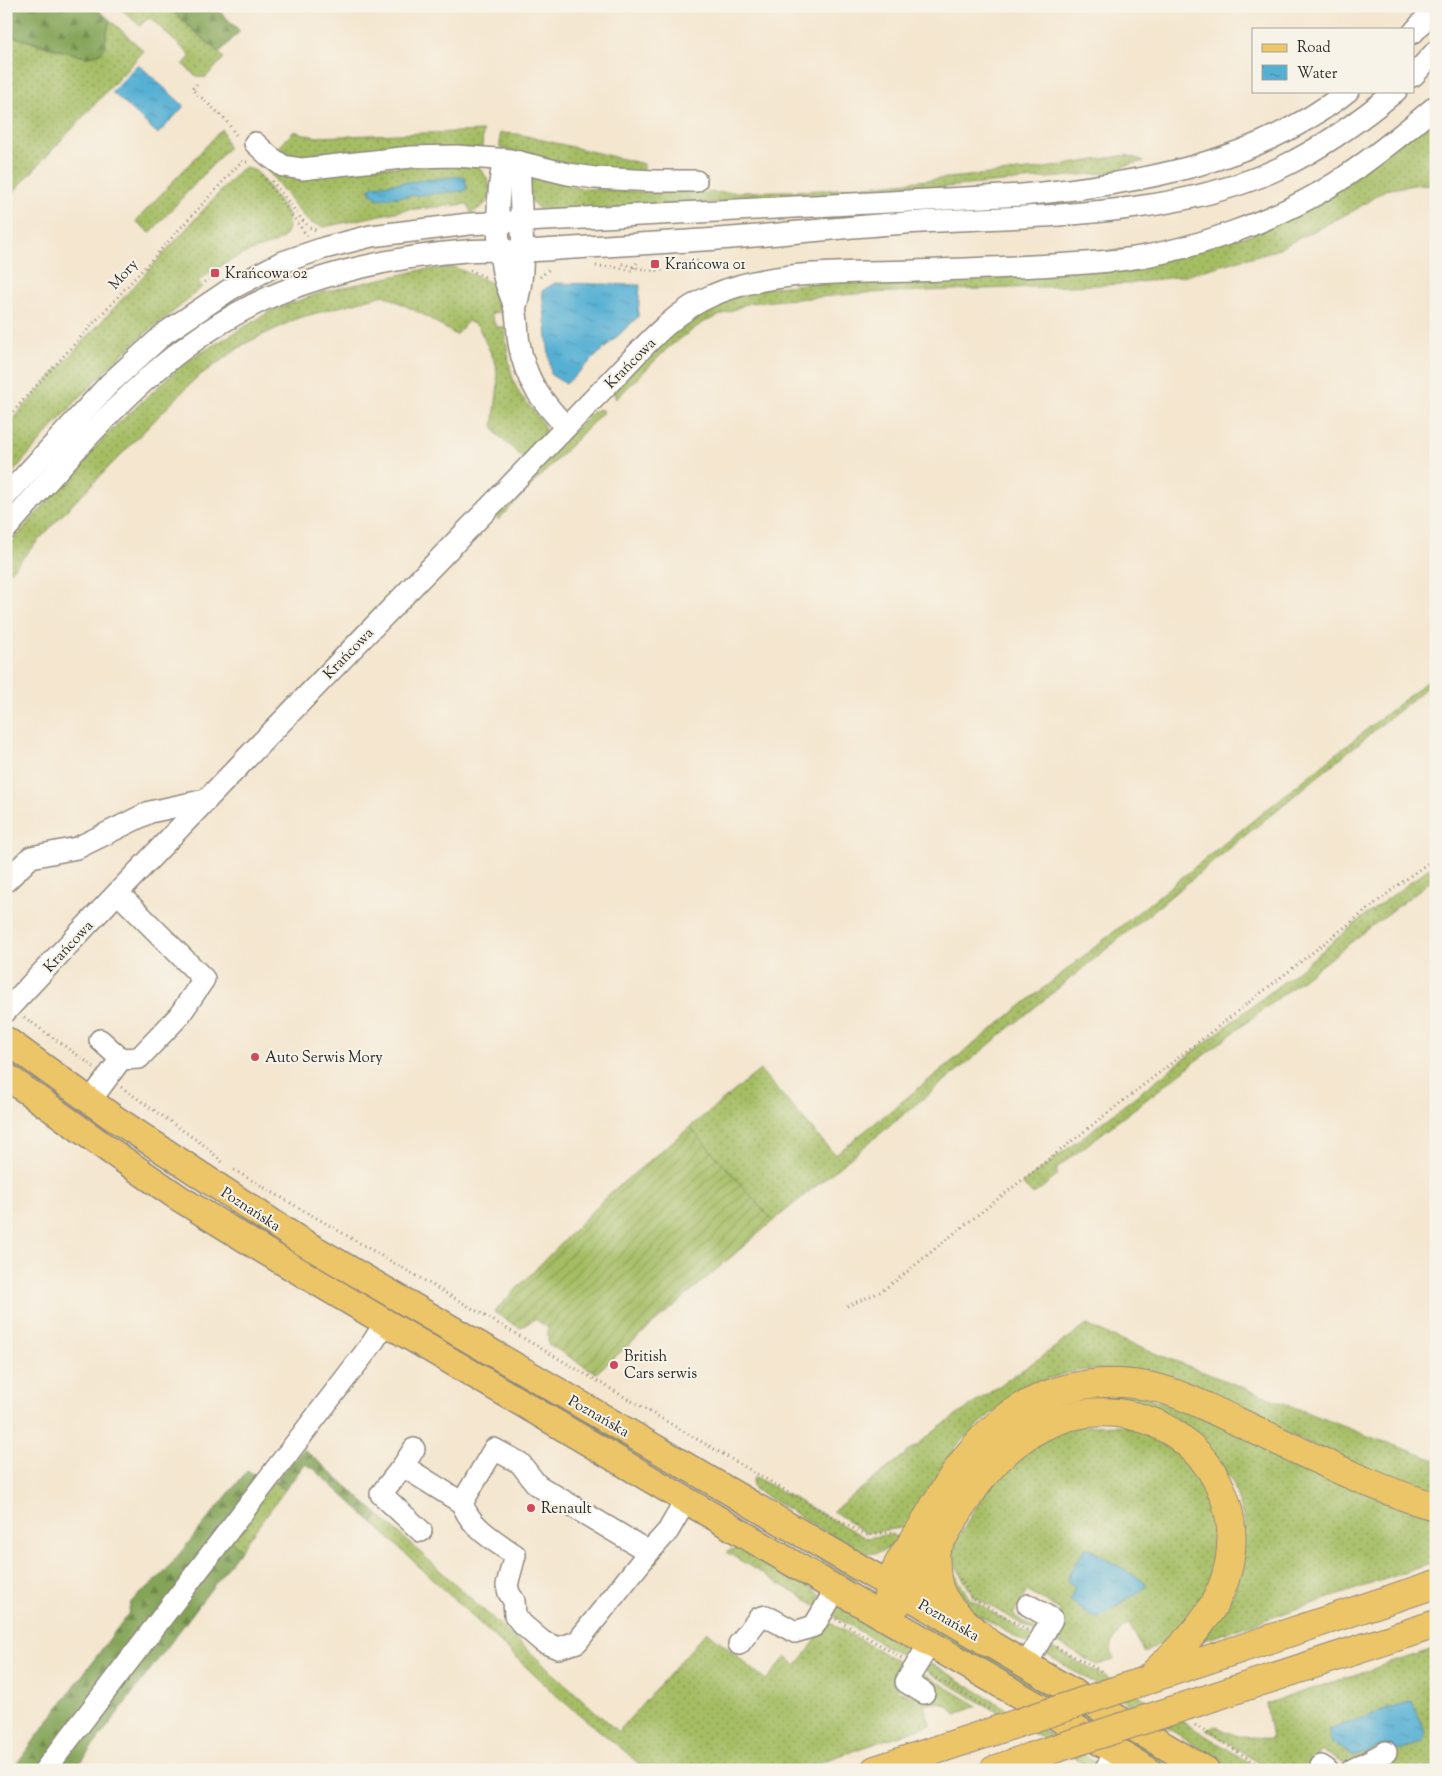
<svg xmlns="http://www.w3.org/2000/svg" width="1442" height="1776" font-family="'Sorts Mill Goudy',serif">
<defs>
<pattern id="grass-dots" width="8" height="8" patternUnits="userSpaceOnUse" patternTransform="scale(1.25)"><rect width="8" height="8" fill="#a5bd63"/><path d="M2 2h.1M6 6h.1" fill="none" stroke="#879a52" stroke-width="1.8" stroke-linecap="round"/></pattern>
<pattern id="forest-firs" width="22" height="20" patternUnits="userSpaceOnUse" patternTransform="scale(1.25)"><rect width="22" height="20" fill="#84a459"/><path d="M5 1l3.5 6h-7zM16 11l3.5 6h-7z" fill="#6c864a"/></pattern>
<pattern id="garden-furrows" width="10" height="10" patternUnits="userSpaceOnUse" patternTransform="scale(1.25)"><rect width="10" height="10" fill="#a5bd63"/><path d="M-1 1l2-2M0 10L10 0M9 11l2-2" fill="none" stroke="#879a52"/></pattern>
<pattern id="water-ripples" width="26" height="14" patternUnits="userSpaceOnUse" patternTransform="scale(1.25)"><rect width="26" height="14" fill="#56b0d4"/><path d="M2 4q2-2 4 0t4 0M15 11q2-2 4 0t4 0" fill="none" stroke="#478fac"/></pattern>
</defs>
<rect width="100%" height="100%" fill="#f7f3e8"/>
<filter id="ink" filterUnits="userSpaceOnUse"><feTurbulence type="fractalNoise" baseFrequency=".02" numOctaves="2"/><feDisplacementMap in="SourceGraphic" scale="10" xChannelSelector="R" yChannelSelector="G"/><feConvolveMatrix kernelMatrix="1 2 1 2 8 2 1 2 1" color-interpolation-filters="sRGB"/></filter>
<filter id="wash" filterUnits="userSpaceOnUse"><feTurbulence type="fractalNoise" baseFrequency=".0096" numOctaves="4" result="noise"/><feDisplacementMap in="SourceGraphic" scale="20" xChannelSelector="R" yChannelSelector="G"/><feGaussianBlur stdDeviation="1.12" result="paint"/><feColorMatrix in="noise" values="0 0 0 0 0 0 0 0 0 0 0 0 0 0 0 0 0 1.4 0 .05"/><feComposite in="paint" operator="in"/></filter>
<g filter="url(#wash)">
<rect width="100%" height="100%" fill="#f4e6cf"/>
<g fill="url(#grass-dots)" stroke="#687447" fill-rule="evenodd">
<path d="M 118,6 L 167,6 L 224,58 L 206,77 C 197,80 190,70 183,65 L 191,56 L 150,18 L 146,20 L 140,26 Z"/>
<path d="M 110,20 L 144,51 L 6,200 L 6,34 L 42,46 L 85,57 L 105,47 L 106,36 Z"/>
<path d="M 1432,124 L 1436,125 L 1436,185 L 1419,184 L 1385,190 L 1355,210 L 1276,250 L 1187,275 L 1127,284 L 867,293 L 749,303 L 702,323 L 669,347 L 616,399 L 614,393 L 617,386 C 646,359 673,327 708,308 C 727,297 747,292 767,288 L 1249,236 L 1426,125 Z"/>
<path d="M 222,129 L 228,148 L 150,233 L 136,221 Z"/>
<path d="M 294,131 L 315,137 L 483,131 L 482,148 L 307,159 L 281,151 L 278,148 Z"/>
<path d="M 500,133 L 518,134 L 644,164 L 645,173 L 595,172 L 500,148 Z"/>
<path d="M 1127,155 L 1144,161 L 1124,166 L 1116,172 L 900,191 L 545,213 C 534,206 529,200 527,187 L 533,177 L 543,174 L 577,188 L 643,192 L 695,193 L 828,190 L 1039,169 Z"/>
<path d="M 266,165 L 392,167 L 478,165 C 494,186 497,201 471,213 L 468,204 L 404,210 L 324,227 L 311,223 L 305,218 L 265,167 Z"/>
<path d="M 245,167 L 256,171 L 285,209 L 289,218 L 288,229 L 283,238 L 275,243 L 248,252 L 229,261 L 198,281 L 202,287 C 184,304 165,318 146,333 C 95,377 51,429 6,480 L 6,426 L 240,170 Z"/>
<path d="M 454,267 L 497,285 L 501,311 L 491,314 L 496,327 L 505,327 C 507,346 509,375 518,391 C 524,402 547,423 545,433 C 544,444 532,453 525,460 L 498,435 L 493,426 L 498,385 L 496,364 L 478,326 L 468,321 L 456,335 L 424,315 L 384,295 L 298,318 L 246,343 L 196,378 L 62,515 L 6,576 L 6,548 L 108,433 L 184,363 L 271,311 L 323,292 L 421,270 Z"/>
<path d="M 599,409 L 604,411 L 498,520 L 496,511 L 592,412 Z"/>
<path d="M 1436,674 L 1436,680 L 773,1221 L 690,1127 L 760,1070 L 835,1155 Z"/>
<path d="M 1436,863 L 1436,877 L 1057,1168 L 1057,1176 L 1033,1195 L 1022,1184 L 1295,973 L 1362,918 Z"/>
<path d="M 1087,1325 L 1113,1337 L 1376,1439 L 1436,1460 L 1436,1495 L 1385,1477 L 1155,1375 L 1124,1369 L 1077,1371 L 1044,1380 L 994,1411 L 958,1444 L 908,1530 L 900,1528 L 866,1533 L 833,1511 L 940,1427 Z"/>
<path d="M 439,1331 L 860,1582 L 849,1578 L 626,1446 L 569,1416 L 435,1341 Z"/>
<path d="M 1137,1394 L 1189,1411 L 1436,1515 L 1436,1562 L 1196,1643 L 1233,1595 L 1243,1554 L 1245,1524 L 1233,1483 L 1210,1451 L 1123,1403 L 1078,1398 Z"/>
<path d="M 1124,1425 L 1161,1439 L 1194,1461 L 1221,1524 L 1217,1578 L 1189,1625 L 1145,1653 L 1129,1624 C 1116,1633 1107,1644 1114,1660 L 1097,1665 L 1047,1637 L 1060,1610 L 1027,1591 L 1013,1615 L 1035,1629 L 1038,1634 L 973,1596 L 949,1553 L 994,1477 L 1028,1444 L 1067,1426 ZM 1085,1548 L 1089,1548 L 1146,1583 L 1070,1601 L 1076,1586 L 1070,1572 Z"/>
<path d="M 755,1477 L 866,1538 L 891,1534 L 901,1540 C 890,1550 876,1555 861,1553 L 754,1489 L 752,1481 Z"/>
<path d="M 274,1482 L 285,1490 L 241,1549 L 229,1539 Z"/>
<path d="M 379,1515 L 618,1732 L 707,1631 L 766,1680 L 786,1657 L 796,1665 L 808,1651 L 827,1621 L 906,1666 L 894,1684 C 901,1697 915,1695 928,1697 L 935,1684 L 921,1675 L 921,1672 L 978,1706 L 956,1714 C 949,1703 936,1701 924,1704 L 930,1725 L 797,1770 L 645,1770 L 627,1753 L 559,1698 L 373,1523 Z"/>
<path d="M 733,1549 L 742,1549 L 748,1551 L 814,1590 L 821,1595 L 819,1607 L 726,1552 Z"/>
<path d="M 941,1563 L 952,1569 L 969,1598 L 1034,1638 L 1031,1642 L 1026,1643 L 963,1606 L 956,1599 Z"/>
<path d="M 840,1604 L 910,1649 L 915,1658 L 913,1662 L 830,1614 Z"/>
<path d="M 909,1609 L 1183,1770 L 1167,1770 L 927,1629 L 914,1619 Z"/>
<path d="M 1043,1643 L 1132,1691 L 1262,1770 L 1234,1770 L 1193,1743 L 1049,1656 L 1043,1648 Z"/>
<path d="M 1436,1648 L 1436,1770 L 1355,1770 L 1321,1751 L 1310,1770 L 1270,1770 L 1206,1729 L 1217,1726 C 1234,1738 1252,1739 1272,1738 L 1266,1704 Z"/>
<path d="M 928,1665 L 934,1665 L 1097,1763 L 1094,1769 L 922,1668 Z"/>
</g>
<g fill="url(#forest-firs)" stroke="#586842">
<path d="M 6,6 L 94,6 L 110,20 L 106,36 L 105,47 L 99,54 L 85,57 L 12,36 L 6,34 Z"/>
<path d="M 167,6 L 214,6 L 240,31 L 219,53 Z"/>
<path d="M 304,1449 L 379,1515 L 373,1523 L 313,1468 L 305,1464 L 285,1490 L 274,1482 Z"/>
<path d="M 247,1471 L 254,1474 L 258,1482 L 37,1770 L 12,1770 L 128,1614 L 131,1602 L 163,1574 Z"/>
<path d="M 229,1539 L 241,1549 L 75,1770 L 53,1770 Z"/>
</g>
<path fill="url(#garden-furrows)" stroke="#687447" d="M 690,1127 L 773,1221 L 596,1373 L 548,1344 L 548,1328 L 535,1319 L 520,1328 L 494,1312 L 608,1195 Z"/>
<g fill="url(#water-ripples)" stroke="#406e80">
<path d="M 138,64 L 184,106 L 158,134 L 112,92 Z"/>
<path d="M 462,176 L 465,178 L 467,189 L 464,191 L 376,199 L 375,195 L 371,195 L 370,188 L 373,186 Z"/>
<path d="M 555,283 L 640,285 L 638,317 L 566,384 L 551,375 L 542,291 Z"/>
<path d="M 1085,1548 L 1089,1548 L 1146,1583 L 1146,1587 L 1099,1618 L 1094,1617 L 1070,1601 L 1075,1586 L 1067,1581 L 1070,1572 Z"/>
<path d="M 1412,1701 L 1426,1732 L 1423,1741 L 1390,1754 L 1385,1745 L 1354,1756 L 1332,1743 L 1328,1730 Z"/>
</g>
</g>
<g filter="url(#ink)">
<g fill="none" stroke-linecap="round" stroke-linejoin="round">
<g stroke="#90887d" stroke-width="24">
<g id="minor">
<path d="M 1413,33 L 1436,6"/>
<path d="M 1413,76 L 1436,51"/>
<path d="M 255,143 L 269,156 L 283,166 L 302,169 L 411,157 L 456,156 L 510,160 L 568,174 L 595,178 L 654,181 L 696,181"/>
<path d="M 504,159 C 496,197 496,235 503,272 C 505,285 512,296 515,309 C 518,320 517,332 519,343 C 525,380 541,400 566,427"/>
<path d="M 515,309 C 530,261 518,212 520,162"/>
<path d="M 6,496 L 109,384 L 165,333 L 229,290 L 280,263 L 324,248 L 371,236 L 469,224 L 1022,195 C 1136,184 1256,164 1348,91"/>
<path d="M 6,529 C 79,446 153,355 253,305 C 314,274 398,256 466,251 C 484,249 502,251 520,251 C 532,251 545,250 558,249 C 611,245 664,243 718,239 C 776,235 834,228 892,224 C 1019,214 1166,222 1282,167 C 1324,147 1361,120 1396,91"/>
<path d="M 6,881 L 31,857 L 77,848 L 150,812 L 206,800"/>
<path d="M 118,893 L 204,979 L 179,1016 L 139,1058 L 121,1059"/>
<path d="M 6,1011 C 170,835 339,663 506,490 C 541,453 576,417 611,381 C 641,350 672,312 713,295 C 771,269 852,273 915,271 C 983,268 1052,267 1120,260 C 1189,252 1278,220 1337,182 C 1372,159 1404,133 1436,106"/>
<path d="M 90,1101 L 121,1059 L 100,1040"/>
<path d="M 403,1466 L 414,1449"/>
<path d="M 421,1531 L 381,1494 L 403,1466 L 462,1503"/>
<path d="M 649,1552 L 577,1642 L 558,1648 L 543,1642 L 522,1624 L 515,1615 L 514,1601 L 509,1593 L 507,1585 L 515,1555 C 494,1540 471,1528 462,1503 L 494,1449 L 520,1463 L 537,1485 L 649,1552 L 668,1531 L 686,1500"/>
<path d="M 739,1644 L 759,1618 L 766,1616 L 795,1632 L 814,1626 L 836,1589"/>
<path d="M 1026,1665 L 1052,1619 L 1028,1605"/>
<path d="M 924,1693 L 906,1682 L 930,1643"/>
<path d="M 1321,1766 L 1327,1770"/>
<path d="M 45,1770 L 371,1345 L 386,1322"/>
<path d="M 1105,1770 L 1116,1751"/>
<path d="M 1352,1770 L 1386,1752"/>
</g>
</g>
<g stroke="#90887d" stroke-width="29">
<g id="major">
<path d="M 6,1040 L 111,1116 L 296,1238 L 1206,1770"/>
<path d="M 6,1076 L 109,1150 L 179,1198 L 263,1250 L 836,1589 L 1148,1770"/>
</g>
</g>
<g stroke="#90887d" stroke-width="30">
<g id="highway">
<path d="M 935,1550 C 936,1564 935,1580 941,1593 C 949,1611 973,1629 987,1642"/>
<path d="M 884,1615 C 891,1609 900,1602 906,1595 C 913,1586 919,1576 925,1566 C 958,1515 984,1456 1042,1427 C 1145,1375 1260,1468 1225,1579 C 1212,1621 1177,1650 1147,1680"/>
<path d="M 883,1616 C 887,1599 891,1582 898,1565 C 904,1553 913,1542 920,1530 C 937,1502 953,1473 974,1448 C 1022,1392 1090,1371 1161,1389 C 1184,1395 1206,1407 1228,1417 C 1273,1438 1318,1461 1365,1481 C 1387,1490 1412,1501 1436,1506"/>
<path d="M 1152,1678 L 1436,1584"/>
<path d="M 1189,1705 L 1436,1624"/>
<path d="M 1123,1755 L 1134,1770"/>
<path d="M 875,1770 L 988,1733"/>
<path d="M 994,1770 L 1030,1757"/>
</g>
</g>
<g stroke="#90887d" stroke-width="3" stroke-dasharray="1 4" stroke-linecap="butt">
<path d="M 197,84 L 192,89 L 225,119 L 238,138"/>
<path d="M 241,162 L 249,162"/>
<path d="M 262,175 L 308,237"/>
<path d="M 272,181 L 303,221 L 309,227 L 318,231"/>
<path d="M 673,260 L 680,269 L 701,259"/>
<path d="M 622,264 C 650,271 660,276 687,260"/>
<path d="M 596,266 L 614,267 L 632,271 L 637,262 L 639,262"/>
<path d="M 470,270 L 487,278"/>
<path d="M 540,277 L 551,268"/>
<path d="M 204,282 L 210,279"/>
<path d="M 6,419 L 241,162"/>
<path d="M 24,1017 L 94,1067"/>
<path d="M 121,1087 L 205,1146 L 222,1162"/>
<path d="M 234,1170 L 819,1510 L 866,1535 L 894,1532"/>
<path d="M 847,1306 L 880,1292 L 897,1280 L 947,1239 L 1414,873 L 1436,858"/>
<path d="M 960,1579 L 972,1598 L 1027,1630"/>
<path d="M 836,1619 L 902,1658"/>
<path d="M 1056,1647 L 1103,1672"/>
<path d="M 936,1678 L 991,1710"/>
<path d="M 1195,1725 L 1267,1770"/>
</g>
<use href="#minor" stroke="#fff" stroke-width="21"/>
<use href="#major" stroke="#edc569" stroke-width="26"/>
<use href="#highway" stroke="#edc569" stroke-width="28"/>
<g stroke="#90887d" stroke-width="30" stroke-linecap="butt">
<g id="highway-bridge">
<path d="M 988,1733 L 1147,1680"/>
<path d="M 1030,1757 L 1189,1705"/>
</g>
</g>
<use href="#highway-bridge" stroke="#edc569" stroke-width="28"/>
</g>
</g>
<g fill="#d1495b" stroke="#f7f3e8" stroke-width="2">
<rect x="650" y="259" width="10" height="10" rx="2.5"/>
<rect x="210" y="268" width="10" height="10" rx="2.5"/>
<circle cx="255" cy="1057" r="5"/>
<circle cx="614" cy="1365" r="5"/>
<circle cx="531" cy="1508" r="5"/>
</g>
<g text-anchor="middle" stroke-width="4" stroke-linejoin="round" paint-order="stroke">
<g font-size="15" fill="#2b2b2b" stroke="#f7f3e8" text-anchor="start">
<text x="665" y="269">Krańcowa 01</text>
<text x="225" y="278">Krańcowa 02</text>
<text x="265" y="1062">Auto Serwis Mory</text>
<text x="624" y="1361">British<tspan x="624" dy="17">Cars serwis</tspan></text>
<text x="541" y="1513">Renault</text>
</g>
<g font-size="15" fill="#2b2b2b" stroke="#f7f3e8">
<text transform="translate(123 274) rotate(-48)" y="5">Mory</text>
<text transform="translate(630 363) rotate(-45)" y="5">Krańcowa</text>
<text transform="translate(348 653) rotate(-46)" y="5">Krańcowa</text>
<text transform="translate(68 946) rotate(-47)" y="5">Krańcowa</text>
<text transform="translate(251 1209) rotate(33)" y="5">Poznańska</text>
<text transform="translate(599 1416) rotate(30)" y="5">Poznańska</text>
<text transform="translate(949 1620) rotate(30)" y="5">Poznańska</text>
</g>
</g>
<rect width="1442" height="1776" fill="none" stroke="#f7f3e8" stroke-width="25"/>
<rect x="1252" y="28" width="162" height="65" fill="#f7f3e8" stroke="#a5a39c"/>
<rect x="1262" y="44" width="25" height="8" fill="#edc569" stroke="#a5a39c"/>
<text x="1297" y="52" font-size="15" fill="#2b2b2b">Road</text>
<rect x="1262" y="65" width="25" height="15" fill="url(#water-ripples)" stroke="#a5a39c"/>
<text x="1297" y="78" font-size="15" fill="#2b2b2b">Water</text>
</svg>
